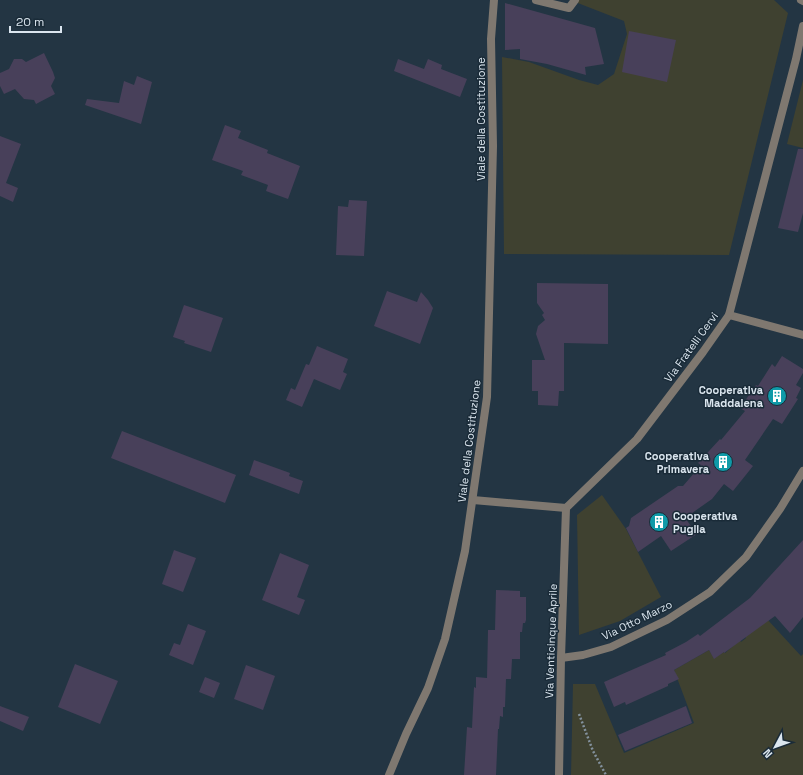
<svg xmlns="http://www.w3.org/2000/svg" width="803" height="775" font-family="'Space Grotesk',sans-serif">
<rect width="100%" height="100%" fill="#233543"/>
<g fill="#3f4130">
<path d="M 570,0 L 774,0 L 788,13 L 729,255 L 504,254 L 502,57 L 529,62 L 579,80 L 598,85 L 614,74 L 627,34 L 624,21 Z"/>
<path d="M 803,80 L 803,148 L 787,144 Z"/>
<path d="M 602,495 L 626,529 L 661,597 L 620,621 L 579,635 L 577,515 Z"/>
<path d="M 767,619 L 801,656 L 803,654 L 803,775 L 571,775 L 573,684 L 595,684 L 624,753 L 694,723 L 674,670 L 709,650 L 714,658 L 724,652 L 725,653 L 740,640 L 741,642 L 746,638 L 745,636 Z"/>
</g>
<g fill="#48405a">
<path d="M 505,3 L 595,28 L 604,64 L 585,67 L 586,75 L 547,64 L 520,59 L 520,49 L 505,50 Z"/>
<path d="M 629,31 L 676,40 L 667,82 L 622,72 Z"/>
<path d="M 44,53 L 53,72 L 55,78 L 51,86 L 55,94 L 36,104 L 34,100 L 24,99 L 15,89 L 4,94 L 0,86 L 0,73 L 9,69 L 14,59 L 22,59 L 26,62 Z"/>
<path d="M 398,59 L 424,69 L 428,59 L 442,65 L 441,69 L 467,79 L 460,97 L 394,71 Z"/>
<path d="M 137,76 L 152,82 L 141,124 L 85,105 L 87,99 L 119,103 L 124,81 L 134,85 Z"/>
<path d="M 225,125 L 241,131 L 238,138 L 268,150 L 267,153 L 300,166 L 288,199 L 266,191 L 268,185 L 241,175 L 243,171 L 212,160 Z"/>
<path d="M 0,136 L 21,144 L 6,183 L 18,188 L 13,202 L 0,196 Z"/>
<path d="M 798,149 L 803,149 L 803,213 L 798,232 L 778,228 Z"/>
<path d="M 349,200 L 367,201 L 364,256 L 336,255 L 338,206 L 348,207 Z"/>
<path d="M 537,283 L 608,284 L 608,344 L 564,343 L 564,391 L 559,391 L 558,406 L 538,405 L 538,391 L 532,391 L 532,360 L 545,360 L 536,334 L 538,326 L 545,320 L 542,315 L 544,313 L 537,303 Z"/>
<path d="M 387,291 L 417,302 L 421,292 L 428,300 L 433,308 L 420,344 L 374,326 Z"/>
<path d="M 184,305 L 223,318 L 211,352 L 184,343 L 185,341 L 173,337 Z"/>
<path d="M 317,346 L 348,359 L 343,372 L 347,374 L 340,390 L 314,379 L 302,407 L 286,400 L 291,388 L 295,390 L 306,364 L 309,365 Z"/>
<path d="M 782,356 L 803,369 L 803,373 L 796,385 L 801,388 L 796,398 L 798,399 L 782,424 L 773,419 L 745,460 L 753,466 L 733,491 L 724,484 L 712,499 L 685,518 L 697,534 L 671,551 L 661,536 L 638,552 L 626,528 L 629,526 L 631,518 L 678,486 L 683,486 L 701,465 L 698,463 L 720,439 L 721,440 L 745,411 L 740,408 L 756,385 L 758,386 L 772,364 L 775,367 Z"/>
<path d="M 122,431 L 236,475 L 225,503 L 111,458 Z"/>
<path d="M 254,460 L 290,473 L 289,476 L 303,481 L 299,494 L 249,475 Z"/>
<path d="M 803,540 L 803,617 L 790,633 L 775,616 L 724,653 L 724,652 L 714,659 L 709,650 L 674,670 L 679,679 L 668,684 L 668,686 L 626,705 L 625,702 L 614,707 L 604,682 L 666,655 L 665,653 L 686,642 L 698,634 L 700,636 L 750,598 Z"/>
<path d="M 174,550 L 196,558 L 183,592 L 162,584 Z"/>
<path d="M 280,553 L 309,565 L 297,597 L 305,600 L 299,615 L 262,600 Z"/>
<path d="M 496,590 L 520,591 L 520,597 L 526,597 L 526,620 L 525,623 L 523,623 L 522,632 L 520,632 L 520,659 L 512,659 L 511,679 L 506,679 L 505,707 L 503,707 L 503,717 L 500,716 L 499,729 L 498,729 L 496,775 L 464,775 L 467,727 L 472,728 L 474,687 L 476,688 L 476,677 L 487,678 L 488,630 L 495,630 Z"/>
<path d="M 188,624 L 206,631 L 193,665 L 169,655 L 174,643 L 180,645 Z"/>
<path d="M 75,664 L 118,681 L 100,724 L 58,707 Z"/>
<path d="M 246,665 L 275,676 L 263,710 L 234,699 Z"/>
<path d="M 205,677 L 220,683 L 214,698 L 199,692 Z"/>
<path d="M 0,706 L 29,717 L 23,731 L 0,721 Z"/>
<path d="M 686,706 L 692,723 L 625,751 L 618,735 Z"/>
</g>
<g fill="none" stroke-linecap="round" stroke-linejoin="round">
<path stroke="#83919d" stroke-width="2.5" stroke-dasharray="2 2" stroke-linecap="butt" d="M 579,714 L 593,751 L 606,775"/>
<path stroke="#7f7870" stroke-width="8" d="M 536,0 L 569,8 L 575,0"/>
<g stroke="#7f7870" stroke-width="8">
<path d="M 801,0 L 803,1"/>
<path d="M 729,315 L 803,335"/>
<path d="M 473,500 L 566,508 L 637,439 L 703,352 L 729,315 L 796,59 L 803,26"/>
<path d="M 561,658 L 583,655 L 611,647 L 667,620 L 710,592 L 746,557 L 780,509 L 803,471"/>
<path d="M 389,775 L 406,734 L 428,688 L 445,639 L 465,551 L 487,397 L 493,146 L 491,39 L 494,0"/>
<path d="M 559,775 L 561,658 L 566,508"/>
</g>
</g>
<defs>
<g id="building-disc" transform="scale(1)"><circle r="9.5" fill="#0f9aa8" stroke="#1a2b38"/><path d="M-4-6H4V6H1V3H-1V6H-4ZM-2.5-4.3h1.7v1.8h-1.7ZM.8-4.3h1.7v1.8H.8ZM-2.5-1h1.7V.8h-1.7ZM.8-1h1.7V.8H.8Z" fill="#fff"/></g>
</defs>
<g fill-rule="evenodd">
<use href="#building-disc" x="777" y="396"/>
<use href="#building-disc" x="723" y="462"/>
<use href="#building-disc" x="659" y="522"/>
</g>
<g text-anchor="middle" stroke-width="3" stroke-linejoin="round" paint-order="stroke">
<g font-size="11" fill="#dbe6ef" stroke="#1a2b38">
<text transform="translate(481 119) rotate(-90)" y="4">Viale della Costituzione</text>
<text transform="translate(691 347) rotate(-54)" y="4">Via Fratelli Cervi</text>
<text transform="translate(469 441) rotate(-83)" y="4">Viale della Costituzione</text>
<text transform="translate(637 620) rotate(-26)" y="4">Via Otto Marzo</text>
<text transform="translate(551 641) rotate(-88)" y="4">Via Venticinque Aprile</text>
</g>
<g font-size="11" font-weight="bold" fill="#dbe6ef" stroke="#1a2b38" text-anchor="end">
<text x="763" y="394">Cooperativa<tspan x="763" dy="13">Maddalena</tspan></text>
<text x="709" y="460">Cooperativa<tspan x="709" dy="13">Primavera</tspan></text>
<text x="673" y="520" text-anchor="start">Cooperativa<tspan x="673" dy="13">Puglia</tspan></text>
</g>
</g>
<g transform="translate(775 747) rotate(229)" stroke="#1a2b38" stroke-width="3" paint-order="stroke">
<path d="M0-3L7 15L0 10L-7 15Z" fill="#dbe6ef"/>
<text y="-6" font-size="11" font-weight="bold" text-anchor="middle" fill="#dbe6ef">N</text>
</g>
<path d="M10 26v6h51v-6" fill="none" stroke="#dbe6ef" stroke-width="2"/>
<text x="16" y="26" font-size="12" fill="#dbe6ef" stroke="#1a2b38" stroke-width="3" paint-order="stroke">20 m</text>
</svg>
